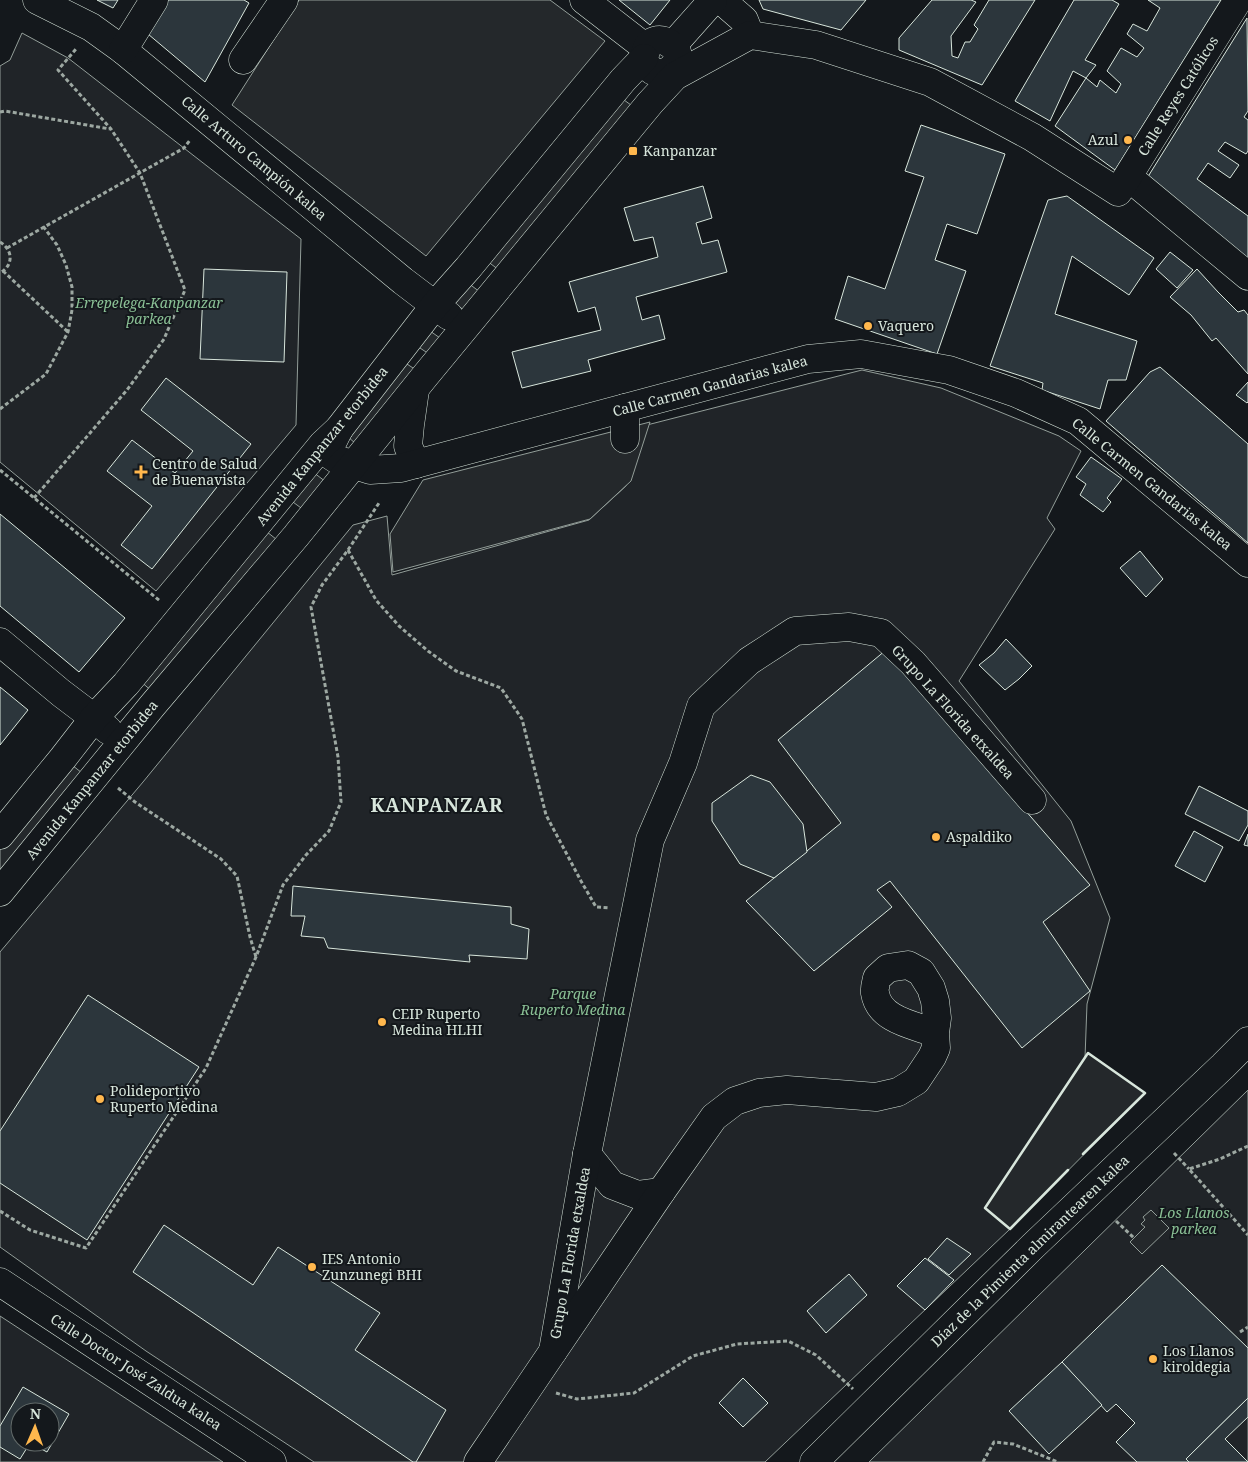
<svg xmlns="http://www.w3.org/2000/svg" width="1248" height="1462" font-family="'Noto Serif',serif">
<rect width="100%" height="100%" fill="#14181c"/>
<g fill="#202428" stroke="#939e99" fill-rule="evenodd">
<path d="M 22,33 L 68,58 L 301,239 L 296,425 L 156,591 L 0,462 L 0,66 L 10,60 Z"/>
<path d="M 862,370 L 941,388 L 1059,436 L 1081,451 L 1047,518 L 1055,529 L 959,681 L 1071,821 L 1110,918 L 1087,1004 L 1085,1058 L 1041,1124 L 1070,1146 L 1013,1166 L 985,1208 L 1010,1229 L 765,1462 L 314,1462 L 146,1351 L 0,1247 L 0,952 L 143,782 L 353,525 L 387,516 L 392,575 L 589,520 L 626,486 L 643,426 Z"/>
<path d="M 1248,1090 L 1248,1462 L 869,1462 Z"/>
<path d="M 0,1316 L 223,1462 L 0,1462 ZM 20,1412 L 50,1412 L 50,1442 L 20,1442 Z"/>
</g>
<g fill="#24282b" stroke="#939e99">
<path d="M 299,0 L 550,0 L 605,41 L 426,256 L 232,105 Z"/>
<path d="M 613,92 L 642,113 L 507,276 L 479,255 Z"/>
<path d="M 460,277 L 488,298 L 473,316 L 443,296 Z"/>
<path d="M 420,324 L 450,345 L 438,360 L 408,340 Z"/>
<path d="M 395,356 L 425,376 L 364,451 L 339,429 Z"/>
<path d="M 650,422 L 631,481 L 590,519 L 393,572 L 390,534 L 423,480 Z"/>
<path d="M 305,466 L 334,488 L 312,516 L 282,494 Z"/>
<path d="M 257,524 L 286,547 L 160,698 L 133,675 Z"/>
<path d="M 63,758 L 91,780 L 0,892 L 0,835 Z"/>
<path d="M 1088,1053 L 1145,1093 L 1010,1229 L 985,1208 Z"/>
<path d="M 1151,1210 L 1169,1228 L 1142,1254 L 1130,1242 L 1145,1227 L 1141,1224 L 1145,1220 L 1143,1217 Z"/>
</g>
<g fill="#2c363c" stroke="#d8e6dc" fill-rule="evenodd">
<path d="M 97,0 L 118,0 L 113,8 Z"/>
<path d="M 167,0 L 244,0 L 249,3 L 205,82 L 148,34 Z"/>
<path d="M 619,0 L 670,0 L 650,25 Z"/>
<path d="M 759,0 L 866,0 L 841,30 L 763,9 Z"/>
<path d="M 932,0 L 971,0 L 976,2 L 951,36 L 952,56 L 958,58 L 965,42 L 970,42 L 978,29 L 974,25 L 989,0 L 1035,0 L 982,85 L 899,50 L 899,38 Z"/>
<path d="M 1074,0 L 1112,0 L 1119,4 L 1085,60 L 1096,65 L 1086,78 L 1073,71 L 1050,121 L 1015,101 Z"/>
<path d="M 1148,0 L 1221,0 L 1115,170 L 1055,126 L 1086,78 L 1097,87 L 1100,80 L 1116,93 L 1121,84 L 1107,71 L 1121,48 L 1137,57 L 1144,48 L 1127,34 L 1133,24 L 1147,31 L 1160,8 Z"/>
<path d="M 1247,18 L 1248,111 L 1244,117 L 1248,120 L 1248,151 L 1246,154 L 1225,142 L 1218,151 L 1239,165 L 1230,178 L 1208,163 L 1197,179 L 1248,216 L 1248,264 L 1144,183 Z"/>
<path d="M 921,125 L 1005,154 L 977,234 L 947,224 L 935,260 L 966,271 L 937,354 L 835,319 L 848,276 L 885,289 L 924,177 L 905,171 Z"/>
<path d="M 703,186 L 712,218 L 696,223 L 702,244 L 718,240 L 727,272 L 636,297 L 642,320 L 659,315 L 665,339 L 588,360 L 591,371 L 522,388 L 512,352 L 601,330 L 595,307 L 578,312 L 569,282 L 658,257 L 653,237 L 634,241 L 624,208 Z"/>
<path d="M 1067,196 L 1154,258 L 1129,295 L 1072,256 L 1055,314 L 1137,341 L 1126,380 L 1108,380 L 1100,409 L 1042,390 L 1043,383 L 990,366 L 1048,200 Z"/>
<path d="M 1170,252 L 1193,270 L 1177,288 L 1156,269 Z"/>
<path d="M 204,269 L 287,272 L 284,362 L 200,359 Z"/>
<path d="M 1197,269 L 1218,292 L 1238,312 L 1244,310 L 1248,315 L 1248,374 L 1216,338 L 1212,341 L 1191,315 L 1170,297 Z"/>
<path d="M 1160,367 L 1248,444 L 1248,543 L 1106,421 L 1150,372 Z"/>
<path d="M 166,378 L 251,444 L 152,569 L 121,545 L 152,506 L 107,471 L 132,440 L 175,473 L 193,451 L 141,410 Z"/>
<path d="M 1248,382 L 1248,402 L 1247,403 L 1236,395 Z"/>
<path d="M 1091,457 L 1122,479 L 1107,498 L 1111,502 L 1103,512 L 1080,495 L 1086,484 L 1076,477 Z"/>
<path d="M 0,514 L 125,618 L 79,672 L 0,606 Z"/>
<path d="M 1140,551 L 1163,579 L 1146,597 L 1120,568 Z"/>
<path d="M 1006,639 L 1032,666 L 1019,679 L 1005,690 L 979,665 L 994,653 Z"/>
<path d="M 886,650 L 1090,885 L 1043,922 L 1090,991 L 1022,1048 L 890,881 L 877,890 L 892,907 L 814,971 L 746,901 L 841,823 L 778,740 Z"/>
<path d="M 0,687 L 28,710 L 0,745 Z"/>
<path d="M 751,775 L 770,782 L 803,824 L 807,852 L 774,878 L 740,864 L 712,821 L 712,803 Z"/>
<path d="M 1199,786 L 1248,811 L 1248,825 L 1239,841 L 1185,814 Z"/>
<path d="M 1194,831 L 1223,847 L 1205,882 L 1175,866 Z"/>
<path d="M 1248,834 L 1248,846 L 1244,845 Z"/>
<path d="M 293,886 L 511,907 L 511,924 L 529,929 L 527,959 L 469,955 L 470,962 L 328,948 L 324,938 L 301,936 L 305,916 L 291,916 Z"/>
<path d="M 88,995 L 199,1067 L 87,1240 L 0,1183 L 0,1131 Z"/>
<path d="M 164,1225 L 253,1285 L 278,1247 L 380,1313 L 355,1350 L 446,1410 L 416,1462 L 413,1462 L 133,1272 Z"/>
<path d="M 947,1238 L 971,1254 L 949,1275 L 928,1259 Z"/>
<path d="M 925,1258 L 954,1280 L 925,1310 L 897,1286 Z"/>
<path d="M 1162,1265 L 1248,1348 L 1248,1398 L 1186,1459 L 1189,1462 L 1137,1462 L 1116,1442 L 1135,1423 L 1116,1404 L 1107,1412 L 1062,1362 Z"/>
<path d="M 849,1274 L 867,1295 L 826,1333 L 807,1311 Z"/>
<path d="M 1062,1362 L 1102,1405 L 1049,1454 L 1009,1411 Z"/>
<path d="M 743,1378 L 768,1403 L 743,1427 L 719,1403 Z"/>
<path d="M 23,1387 L 69,1414 L 47,1452 L 30,1443 L 20,1459 L 0,1447 L 0,1426 ZM 20,1412 L 50,1412 L 50,1442 L 20,1442 Z"/>
<path d="M 1248,1398 L 1248,1417 L 1225,1439 L 1248,1462 L 1189,1462 L 1186,1459 Z"/>
</g>
<g fill="none" stroke-linecap="round" stroke-linejoin="round">
<g stroke="#d8e6dc" stroke-width="29">
<g id="minor">
<path d="M 37,0 L 91,27 L 123,50 L 403,281 L 449,316"/>
<path d="M 584,0 L 646,48"/>
<path d="M 721,0 L 744,20 L 750,35"/>
<path d="M 673,45 L 713,0"/>
<path d="M 123,50 L 154,0"/>
<path d="M 243,60 L 284,0"/>
<path d="M 653,71 C 647,67 643,62 645,55 C 650,21 700,54 666,72"/>
<path d="M 1138,185 L 1248,276"/>
<path d="M 415,390 L 410,425 L 408,446 L 416,464"/>
<path d="M 339,429 L 327,453 L 336,459 L 370,470 L 401,468 L 808,359 L 861,354 L 949,370 L 1016,393 L 1078,421 L 1248,563"/>
<path d="M 625,439 L 625,408"/>
<path d="M 0,642 L 61,693 L 94,718 L 108,730"/>
<path d="M 0,835 L 63,758 L 94,718 L 126,684 L 323,444 L 339,429 L 435,305 L 468,268 L 623,80 L 644,58"/>
<path d="M 0,892 L 152,706 L 296,536 L 425,376 L 650,103 L 675,76 L 750,35 L 816,45 L 930,82 L 1032,137 L 1118,192 L 1238,0"/>
<path d="M 587,1154 L 612,1185 L 638,1195 L 661,1192"/>
<path d="M 0,1282 L 272,1462"/>
<path d="M 553,1351 L 587,1154 L 650,840 L 683,763 L 701,706 L 749,661 L 795,631 L 849,627 L 881,633 L 913,663 L 1032,800"/>
<path d="M 478,1462 L 661,1192 L 714,1117 L 735,1101 L 759,1093 L 787,1090 L 876,1097 L 898,1092 L 916,1081 L 932,1057 L 936,1048 L 935,1033 L 937,1018 L 935,1001 L 931,988 L 921,972 L 908,965 L 888,968 L 877,978 C 876,983 874,989 875,993 C 879,1020 914,1025 935,1033"/>
<path d="M 814,1462 L 1033,1246 L 1223,1066 L 1248,1041"/>
</g>
</g>
<g stroke="#9da8a2" stroke-width="3" stroke-dasharray="4 2.5" stroke-linecap="butt">
<path d="M 0,112 L 5,111 L 110,129"/>
<path d="M 0,242 C 13,250 14,265 0,273"/>
<path d="M 7,248 L 184,148 L 190,140"/>
<path d="M 3,271 L 68,332"/>
<path d="M 0,409 L 46,374 L 68,332 L 72,310 L 72,287 L 66,265 L 57,245 L 43,226"/>
<path d="M 0,470 L 160,601"/>
<path d="M 34,498 L 127,390 L 164,339 L 185,290 L 140,173 L 111,129 L 58,70 L 76,49"/>
<path d="M 348,550 L 376,600 L 399,626 L 428,651 L 456,671 L 501,688 L 522,719 L 546,815 L 581,881 L 596,907 L 610,908"/>
<path d="M 118,788 L 135,802 L 221,859 L 237,876 L 250,937 L 256,957"/>
<path d="M 1248,1146 L 1220,1159 L 1189,1169 L 1248,1235"/>
<path d="M 1174,1153 L 1189,1169"/>
<path d="M 0,1211 L 30,1230 L 86,1248 L 206,1068 L 256,957 L 283,885 L 306,855 L 329,831 L 341,802 L 338,757 L 311,607 L 322,585 L 348,550 L 379,503"/>
<path d="M 1116,1221 L 1134,1238"/>
<path d="M 1240,1332 L 1248,1327"/>
<path d="M 556,1393 L 577,1399 L 634,1393 L 693,1356 L 737,1344 L 788,1341 L 816,1355 L 853,1389"/>
<path d="M 983,1462 L 994,1442 L 1013,1444 L 1058,1462"/>
</g>
<use href="#minor" stroke="#14181c" stroke-width="28"/>
<g stroke="#d8e6dc" stroke-width="1" stroke-dasharray="6 2.5" stroke-linecap="butt">
<path d="M 1083,1154 L 1145,1093"/>
<path d="M 1010,1229 L 1068,1170"/>
</g>
<path stroke="#d8e6dc" stroke-width="2.5" d="M 1068,1170 L 1010,1229 L 985,1208 L 1088,1053 L 1145,1093 L 1083,1154"/>
</g>
<g fill="#ffb74d" stroke="#14181c" stroke-width="2">
<circle cx="1128" cy="140" r="5"/>
<rect x="628" y="146" width="10" height="10" rx="2.5"/>
<circle cx="868" cy="326" r="5"/>
<path d="M138.5 464.5h5v5h5v5h-5v5h-5v-5h-5v-5h5z"/>
<circle cx="936" cy="837" r="5"/>
<circle cx="382" cy="1022" r="5"/>
<circle cx="100" cy="1099" r="5"/>
<circle cx="312" cy="1267" r="5"/>
<circle cx="1153" cy="1359" r="5"/>
</g>
<g text-anchor="middle" stroke-width="4" stroke-linejoin="round" paint-order="stroke">
<g font-size="14" fill="#d8e6dc" stroke="#14181c">
<text transform="translate(1178 96) rotate(-58)" y="5">Calle Reyes Católicos</text>
<text transform="translate(254 158) rotate(40)" y="5">Calle Arturo Campión kalea</text>
<text transform="translate(710 386) rotate(-15)" y="5">Calle Carmen Gandarias kalea</text>
<text transform="translate(322 446) rotate(-51)" y="5">Avenida Kanpanzar etorbidea</text>
<text transform="translate(1152 484) rotate(39)" y="5">Calle Carmen Gandarias kalea</text>
<text transform="translate(953 712) rotate(48)" y="5">Grupo La Florida etxaldea</text>
<text transform="translate(92 780) rotate(-51)" y="5">Avenida Kanpanzar etorbidea</text>
<text transform="translate(1030 1251) rotate(-44)" y="5">Díaz de la Pimienta almirantearen kalea</text>
<text transform="translate(570 1253) rotate(-80)" y="5">Grupo La Florida etxaldea</text>
<text transform="translate(136 1372) rotate(33)" y="5">Calle Doctor José Zaldua kalea</text>
</g>
<g font-size="14" fill="#d8e6dc" stroke="#14181c" text-anchor="start">
<text x="1118" y="145" text-anchor="end">Azul</text>
<text x="643" y="156">Kanpanzar</text>
<text x="878" y="331">Vaquero</text>
<text x="152" y="469">Centro de Salud<tspan x="152" dy="16">de Buenavista</tspan></text>
<text x="946" y="842">Aspaldiko</text>
<text x="392" y="1019">CEIP Ruperto<tspan x="392" dy="16">Medina HLHI</tspan></text>
<text x="110" y="1096">Polideportivo<tspan x="110" dy="16">Ruperto Medina</tspan></text>
<text x="322" y="1264">IES Antonio<tspan x="322" dy="16">Zunzunegi BHI</tspan></text>
<text x="1163" y="1356">Los Llanos<tspan x="1163" dy="16">kiroldegia</tspan></text>
</g>
<g font-size="14" font-style="italic" fill="#8ac095" stroke="#14181c">
<text x="149" y="308">Errepelega-Kanpanzar<tspan x="149" dy="16">parkea</tspan></text>
<text x="573" y="999">Parque<tspan x="573" dy="16">Ruperto Medina</tspan></text>
<text x="1194" y="1218">Los Llanos<tspan x="1194" dy="16">parkea</tspan></text>
</g>
<g font-size="19" font-weight="bold" letter-spacing="1" fill="#d8e6dc" stroke="#14181c">
<text x="437" y="812">KANPANZAR</text>
</g>
</g>
<g transform="translate(35 1427) rotate(2)"><circle r="24" fill="#14181c" stroke="#626a69"/>
<path d="M0-4L9 19L0 12L-9 19Z" fill="#ffb74d"/>
<text y="-8" font-size="14" font-weight="bold" text-anchor="middle" fill="#d8e6dc">N</text>
</g>
</svg>
